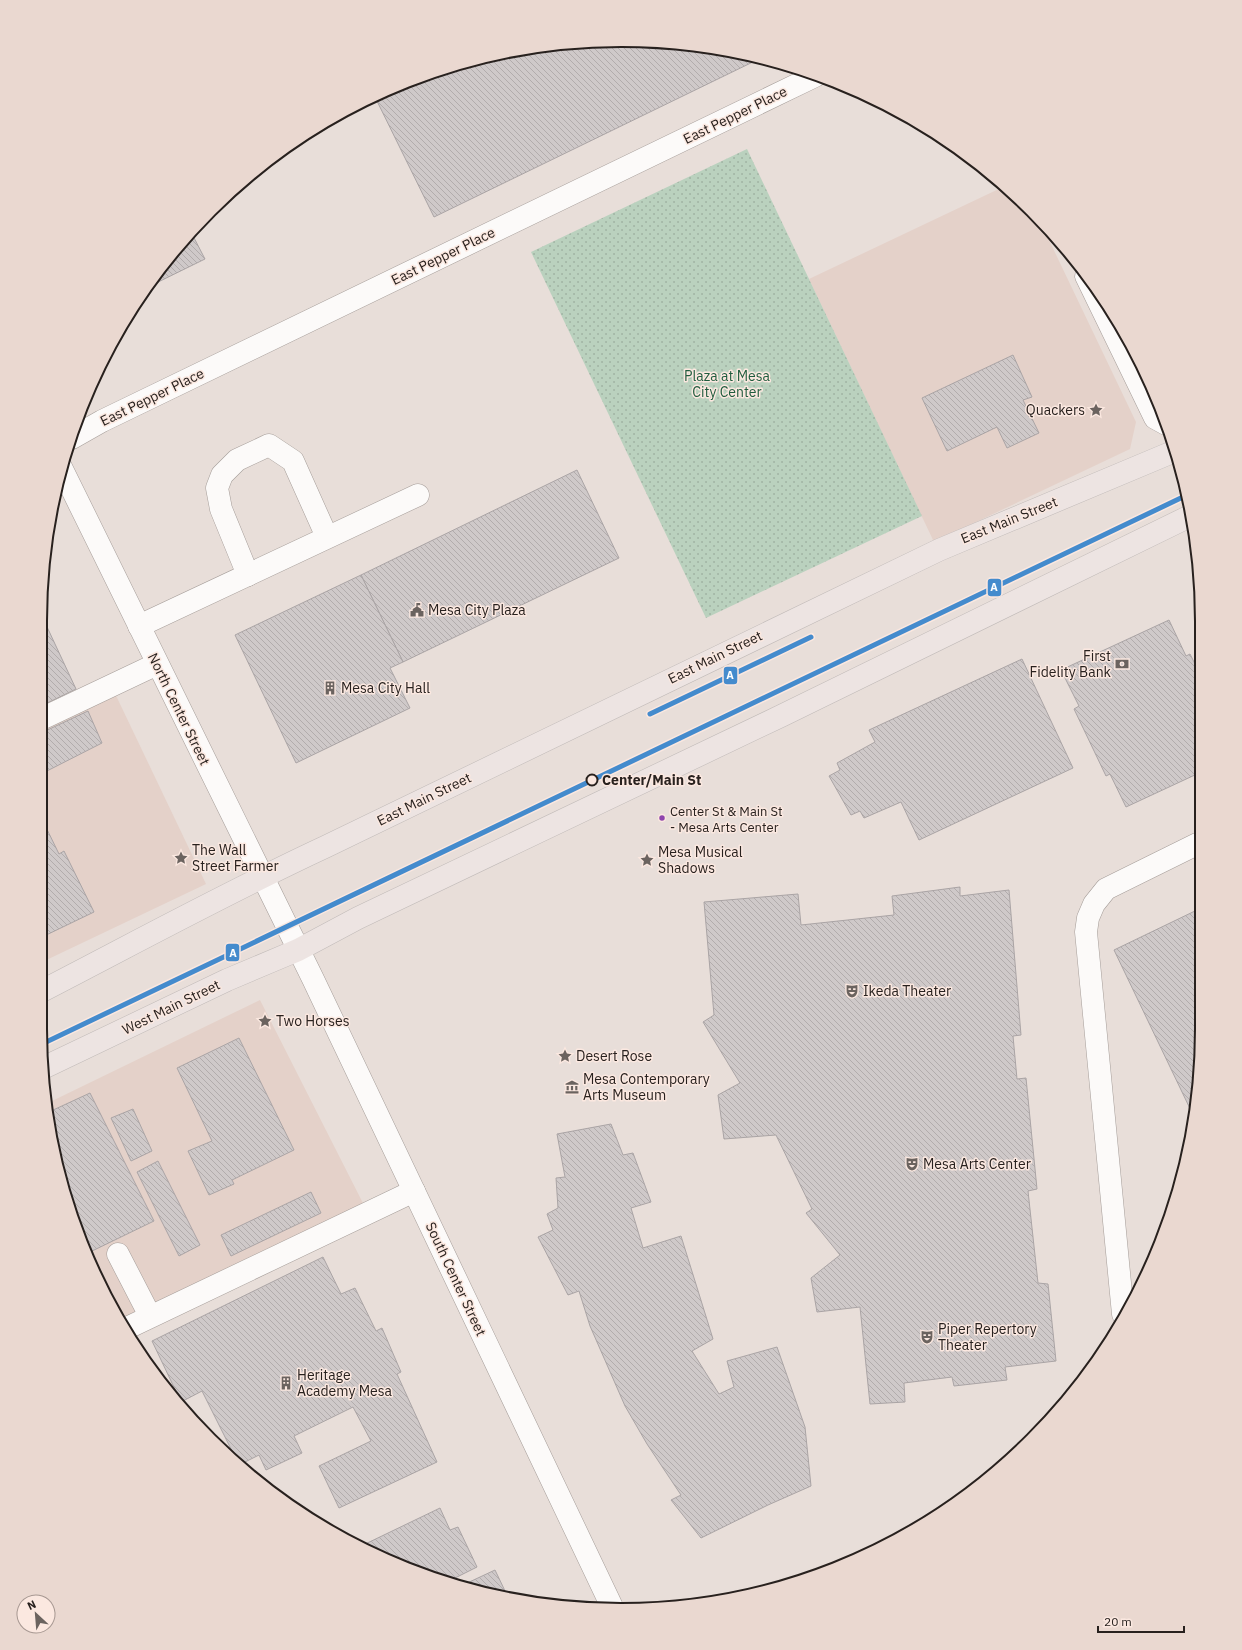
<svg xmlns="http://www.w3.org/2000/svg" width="1242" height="1650" font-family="'IBM Plex Sans',sans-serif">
<defs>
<pattern id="grass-dots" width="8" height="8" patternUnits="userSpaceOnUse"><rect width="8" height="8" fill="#bad1be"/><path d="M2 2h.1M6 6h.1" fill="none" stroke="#a0b3a3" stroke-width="1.8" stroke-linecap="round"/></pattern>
<pattern id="building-back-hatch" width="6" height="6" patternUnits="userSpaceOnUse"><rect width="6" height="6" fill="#cfc9c9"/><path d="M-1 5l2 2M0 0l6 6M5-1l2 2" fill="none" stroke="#b2acac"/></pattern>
</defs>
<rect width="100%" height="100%" fill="#e8ded9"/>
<g fill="#e4d1c9">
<path d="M 1003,187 L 1032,210 L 1038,217 L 1136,422 L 1130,449 L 934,542 L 809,279 Z"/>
<path d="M 110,683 L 206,884 L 40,963 L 41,717 Z"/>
<path d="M 260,1000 L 369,1215 L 127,1331 L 118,1320 L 60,1180 L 50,1102 Z"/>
</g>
<path fill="url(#grass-dots)" d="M 747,149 L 922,516 L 706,618 L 531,252 Z"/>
<g fill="url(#building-back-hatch)" stroke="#aaa4a5">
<path d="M 621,40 L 734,51 L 759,59 L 434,217 L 375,97 L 398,84 L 507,51 Z"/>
<path d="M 191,232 L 205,259 L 148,287 L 160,267 Z"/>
<path d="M 1013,355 L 1032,397 L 1023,400 L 1039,433 L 1007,448 L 997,427 L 947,451 L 922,398 Z"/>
<path d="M 577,470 L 619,558 L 403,662 L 361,575 Z"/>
<path d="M 361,575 L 403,662 L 390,668 L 410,708 L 296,763 L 235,635 Z"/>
<path d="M 41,614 L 76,689 L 43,705 L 41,700 Z"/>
<path d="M 1169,620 L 1186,656 L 1190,654 L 1197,668 L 1197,774 L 1126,807 L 1110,774 L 1106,776 L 1074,709 L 1079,706 L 1061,670 Z"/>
<path d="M 1022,659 L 1073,768 L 919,840 L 901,802 L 864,818 L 860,811 L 851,815 L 829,776 L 840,770 L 837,763 L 875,742 L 869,730 Z"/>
<path d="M 88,711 L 102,743 L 41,774 L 41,733 Z"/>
<path d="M 41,817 L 59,854 L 64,851 L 94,912 L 40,938 Z"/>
<path d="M 960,887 L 960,896 L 1009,890 L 1021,1035 L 1013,1036 L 1017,1079 L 1026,1078 L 1037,1189 L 1028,1191 L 1038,1283 L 1048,1284 L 1056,1361 L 1005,1367 L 1007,1380 L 954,1386 L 952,1377 L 904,1383 L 905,1402 L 870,1404 L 860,1307 L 817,1312 L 811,1278 L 840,1255 L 806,1213 L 812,1209 L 776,1135 L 724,1139 L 718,1095 L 740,1083 L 703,1022 L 714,1015 L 704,902 L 798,894 L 801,925 L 894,915 L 892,896 Z"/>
<path d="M 1197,910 L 1197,1105 L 1194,1117 L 1114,950 Z"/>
<path d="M 239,1038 L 294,1150 L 232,1180 L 234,1184 L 209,1195 L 188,1151 L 212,1141 L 177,1068 Z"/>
<path d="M 90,1093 L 154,1221 L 90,1252 L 60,1180 L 51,1111 Z"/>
<path d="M 133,1109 L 152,1151 L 131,1161 L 111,1118 Z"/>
<path d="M 611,1124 L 623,1155 L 633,1153 L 651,1202 L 631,1208 L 643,1248 L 681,1236 L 713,1339 L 692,1351 L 719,1394 L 734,1387 L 727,1361 L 777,1347 L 805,1427 L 811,1486 L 768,1505 L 701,1538 L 671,1500 L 681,1495 L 647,1444 L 625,1406 L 590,1326 L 579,1291 L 568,1295 L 538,1237 L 553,1230 L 547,1214 L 558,1208 L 556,1178 L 565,1177 L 557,1134 Z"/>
<path d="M 158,1161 L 200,1245 L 179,1256 L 137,1172 Z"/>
<path d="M 311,1192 L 321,1213 L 231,1256 L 221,1235 Z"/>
<path d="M 323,1257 L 341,1294 L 355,1288 L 376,1331 L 382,1328 L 401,1372 L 397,1374 L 437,1462 L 339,1508 L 319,1466 L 371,1441 L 353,1407 L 294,1436 L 302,1453 L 266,1470 L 259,1455 L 239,1465 L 202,1391 L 181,1402 L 152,1341 Z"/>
<path d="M 440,1508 L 450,1530 L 458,1527 L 477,1567 L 451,1580 L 364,1550 L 359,1547 Z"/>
<path d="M 495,1570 L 506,1593 L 500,1596 L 465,1584 Z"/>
</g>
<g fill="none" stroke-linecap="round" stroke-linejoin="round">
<g stroke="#a59d99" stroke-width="23">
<g id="minor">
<path d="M 1086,276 L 1155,418 L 1166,424"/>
<path d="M 72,438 L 102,421 L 815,76"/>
<path d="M 61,467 L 313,979 L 613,1609"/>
<path d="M 248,575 L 221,509 L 217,488 L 222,475 L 237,460 L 269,445 L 293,461 L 327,537"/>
<path d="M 139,626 L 418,495"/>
<path d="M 41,719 L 157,664"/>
<path d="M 118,1254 L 150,1316"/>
<path d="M 1123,1314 L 1086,932 L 1088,918 L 1094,904 L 1106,889 L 1197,844"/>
<path d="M 125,1329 L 414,1191"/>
</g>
</g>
<g stroke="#c0bab8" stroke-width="23">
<g id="major">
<path d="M 40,992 C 135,943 228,892 325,847 L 939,550 L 1175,451"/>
<path d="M 45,1067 L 227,980 L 298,950 L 358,918 L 781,716 L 1190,516"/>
</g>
</g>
<use href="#minor" stroke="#fcfaf9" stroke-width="22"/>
<use href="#major" stroke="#ede4e2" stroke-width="22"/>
<g stroke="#fbe8e0" stroke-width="8">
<g id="rail-1">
<path d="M 650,714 L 811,637"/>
<path d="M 42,1044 L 1185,496"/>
</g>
</g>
<use href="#rail-1" stroke="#448bcd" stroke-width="5"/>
</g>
<defs>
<g id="sight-bare" transform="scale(1.08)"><path d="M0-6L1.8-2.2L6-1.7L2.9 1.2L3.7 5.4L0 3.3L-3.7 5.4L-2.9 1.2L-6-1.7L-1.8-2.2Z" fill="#6b635f" stroke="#fbe8e0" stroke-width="2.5" paint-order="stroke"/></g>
<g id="civic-bare" transform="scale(1.08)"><path d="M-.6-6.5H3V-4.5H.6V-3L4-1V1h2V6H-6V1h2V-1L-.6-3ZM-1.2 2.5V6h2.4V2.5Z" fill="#6b635f" stroke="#fbe8e0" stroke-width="2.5" paint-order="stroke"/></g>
<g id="bank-bare" transform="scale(1.08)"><path d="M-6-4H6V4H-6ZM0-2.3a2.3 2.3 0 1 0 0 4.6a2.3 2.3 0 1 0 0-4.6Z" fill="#6b635f" stroke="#fbe8e0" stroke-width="2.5" paint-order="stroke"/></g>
<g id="building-bare" transform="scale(1.08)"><path d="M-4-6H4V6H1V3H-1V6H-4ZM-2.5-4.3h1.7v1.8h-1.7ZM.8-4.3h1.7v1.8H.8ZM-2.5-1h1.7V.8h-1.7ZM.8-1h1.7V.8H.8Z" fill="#6b635f" stroke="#fbe8e0" stroke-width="2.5" paint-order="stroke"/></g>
<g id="theatre-bare" transform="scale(1.08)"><path d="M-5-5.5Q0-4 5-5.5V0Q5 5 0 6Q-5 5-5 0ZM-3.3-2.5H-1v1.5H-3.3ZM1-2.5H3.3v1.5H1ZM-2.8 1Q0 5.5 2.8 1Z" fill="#6b635f" stroke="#fbe8e0" stroke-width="2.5" paint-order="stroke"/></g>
<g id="museum-bare" transform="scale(1.08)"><path d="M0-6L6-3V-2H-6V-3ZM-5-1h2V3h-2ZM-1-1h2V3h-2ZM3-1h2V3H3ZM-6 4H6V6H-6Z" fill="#6b635f" stroke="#fbe8e0" stroke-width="2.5" paint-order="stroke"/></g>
</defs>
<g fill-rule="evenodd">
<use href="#sight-bare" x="1096" y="410"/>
<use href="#civic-bare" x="417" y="610"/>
<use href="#bank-bare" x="1122" y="664"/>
<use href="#building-bare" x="330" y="688"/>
<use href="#sight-bare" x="181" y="858"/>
<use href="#sight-bare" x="647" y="860"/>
<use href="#theatre-bare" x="852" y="991"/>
<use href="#sight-bare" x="265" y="1021"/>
<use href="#sight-bare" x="565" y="1056"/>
<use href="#museum-bare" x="572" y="1087"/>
<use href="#theatre-bare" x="912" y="1164"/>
<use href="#theatre-bare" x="927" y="1337"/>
<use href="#building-bare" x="286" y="1383"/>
</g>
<circle fill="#fbe8e0" stroke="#28211e" stroke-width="2" cx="592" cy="780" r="5.5"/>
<circle fill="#8e44ad" stroke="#fbe8e0" stroke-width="1.5" cx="662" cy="818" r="3.5"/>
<g text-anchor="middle" stroke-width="3" stroke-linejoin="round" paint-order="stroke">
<g font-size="13" fill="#28211e" stroke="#fbe8e0" text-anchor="start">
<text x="670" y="816">Center St &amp; Main St<tspan x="670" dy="16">- Mesa Arts Center</tspan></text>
</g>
<g font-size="14" fill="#28211e" stroke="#fbe8e0">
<text transform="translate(735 115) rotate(-26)" y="5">East Pepper Place</text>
<text transform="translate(443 256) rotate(-26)" y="5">East Pepper Place</text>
<text transform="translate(152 397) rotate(-26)" y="5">East Pepper Place</text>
<text transform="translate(1009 520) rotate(-22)" y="5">East Main Street</text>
<text transform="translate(715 657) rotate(-26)" y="5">East Main Street</text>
<text transform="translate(179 709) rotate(64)" y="5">North Center Street</text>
<text transform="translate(424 799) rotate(-26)" y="5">East Main Street</text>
<text transform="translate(171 1007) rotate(-26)" y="5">West Main Street</text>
<text transform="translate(456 1279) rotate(65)" y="5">South Center Street</text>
</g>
<g font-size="14" fill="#1f5c3d" stroke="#fbe8e0">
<text x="727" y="381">Plaza at Mesa<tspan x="727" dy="16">City Center</tspan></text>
</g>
<g font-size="14" fill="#28211e" stroke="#fbe8e0" text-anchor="start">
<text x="1085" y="415" text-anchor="end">Quackers</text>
<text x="428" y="615">Mesa City Plaza</text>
<text x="1111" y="661" text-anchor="end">First<tspan x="1111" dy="16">Fidelity Bank</tspan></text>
<text x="341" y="693">Mesa City Hall</text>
<text x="192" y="855">The Wall<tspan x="192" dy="16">Street Farmer</tspan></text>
<text x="658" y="857">Mesa Musical<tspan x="658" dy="16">Shadows</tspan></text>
<text x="863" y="996">Ikeda Theater</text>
<text x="276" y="1026">Two Horses</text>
<text x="576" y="1061">Desert Rose</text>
<text x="583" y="1084">Mesa Contemporary<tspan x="583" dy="16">Arts Museum</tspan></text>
<text x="923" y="1169">Mesa Arts Center</text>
<text x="938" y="1334">Piper Repertory<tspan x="938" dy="16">Theater</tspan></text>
<text x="297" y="1380">Heritage<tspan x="297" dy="16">Academy Mesa</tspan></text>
</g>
<g font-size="14" font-weight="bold" fill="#28211e" stroke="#fbe8e0" text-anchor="start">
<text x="602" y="785">Center/Main St</text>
</g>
</g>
<path d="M0 0H1242V1650H0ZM621 47H621A574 574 0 0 1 1195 621V1029A574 574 0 0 1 621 1603H621A574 574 0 0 1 47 1029V621A574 574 0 0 1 621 47Z" fill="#ead8d0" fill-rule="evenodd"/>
<path fill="none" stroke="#28211e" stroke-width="2" d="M621 47H621A574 574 0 0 1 1195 621V1029A574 574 0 0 1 621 1603H621A574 574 0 0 1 47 1029V621A574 574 0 0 1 621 47Z"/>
<g stroke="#fbe8e0" stroke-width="1.5">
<rect x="987" y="578" width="15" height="19" rx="4" fill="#448bcd"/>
<rect x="723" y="666" width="15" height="19" rx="4" fill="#448bcd"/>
<rect x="225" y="943" width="15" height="19" rx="4" fill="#448bcd"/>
</g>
<g font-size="11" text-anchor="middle" font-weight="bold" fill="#fff">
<text x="994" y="591">A</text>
<text x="730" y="679">A</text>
<text x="233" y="957">A</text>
</g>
<g transform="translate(36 1614) rotate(334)"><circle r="19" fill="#fbe8e0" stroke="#a79892"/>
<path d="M0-3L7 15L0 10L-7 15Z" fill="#6b635f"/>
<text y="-6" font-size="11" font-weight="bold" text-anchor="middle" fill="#28211e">N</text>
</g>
<path d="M1098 1626v6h86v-6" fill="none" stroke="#28211e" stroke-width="2"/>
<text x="1104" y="1626" font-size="12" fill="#28211e" stroke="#fbe8e0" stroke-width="3" paint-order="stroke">20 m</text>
</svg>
